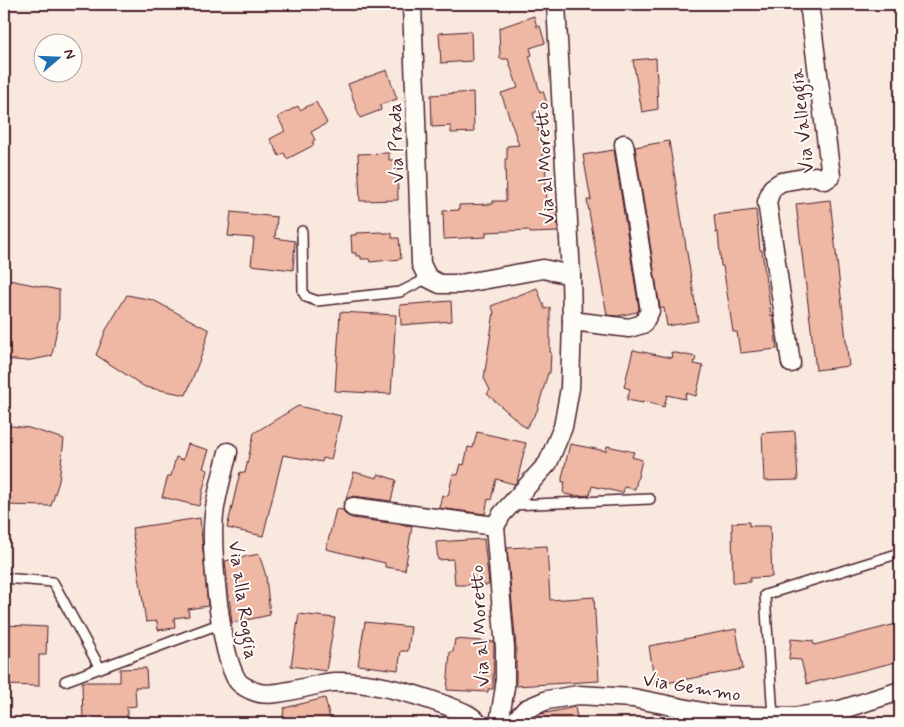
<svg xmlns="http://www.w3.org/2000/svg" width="904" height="727" font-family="Mynerve,sans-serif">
<rect width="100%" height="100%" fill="#f9e8de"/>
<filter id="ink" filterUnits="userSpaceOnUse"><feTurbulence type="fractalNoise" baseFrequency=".02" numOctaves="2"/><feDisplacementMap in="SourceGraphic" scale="10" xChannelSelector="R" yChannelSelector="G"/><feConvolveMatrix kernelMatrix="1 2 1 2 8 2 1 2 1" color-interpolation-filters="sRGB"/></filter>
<g filter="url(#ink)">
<g fill="#efb8a5" stroke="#4a1f2b">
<path d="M 534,16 L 537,27 L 540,26 L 545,43 L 530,48 L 532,55 L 529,56 L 540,92 L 543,91 L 548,107 L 533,113 L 542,142 L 543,157 L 545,157 L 547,208 L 557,207 L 558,232 L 530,233 L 529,230 L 486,232 L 486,237 L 444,239 L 443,211 L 459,210 L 459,205 L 493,204 L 493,201 L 506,201 L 505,159 L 507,159 L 507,146 L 519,145 L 501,93 L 518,88 L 508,59 L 500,59 L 499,28 Z"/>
<path d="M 471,31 L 472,61 L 441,63 L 439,33 Z"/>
<path d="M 656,58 L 658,109 L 642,112 L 633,60 Z"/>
<path d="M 387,70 L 397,99 L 380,105 L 381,110 L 360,118 L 348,84 Z"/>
<path d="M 473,92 L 474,132 L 451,133 L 451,126 L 432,127 L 431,95 Z"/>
<path d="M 316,102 L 327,123 L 311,132 L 315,140 L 312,142 L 314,145 L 287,159 L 284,153 L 279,156 L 270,139 L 285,131 L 278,117 L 298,106 L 300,110 Z"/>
<path d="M 669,141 L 698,321 L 667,326 L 664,308 L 660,308 L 635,147 Z"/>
<path d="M 614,150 L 639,309 L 637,312 L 618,316 L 607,315 L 587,200 L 591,200 L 583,155 Z"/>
<path d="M 389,153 L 389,160 L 397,160 L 398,200 L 360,201 L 358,154 Z"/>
<path d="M 830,200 L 849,366 L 816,370 L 796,204 Z"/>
<path d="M 756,210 L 760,250 L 762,250 L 766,283 L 767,283 L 771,316 L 773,315 L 777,349 L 740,353 L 737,332 L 733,332 L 723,266 L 721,266 L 718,232 L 716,233 L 714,215 Z"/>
<path d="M 231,212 L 277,217 L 275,238 L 295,241 L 293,270 L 251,265 L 254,238 L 228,236 Z"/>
<path d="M 382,232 L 383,233 L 392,233 L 392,238 L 399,238 L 401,259 L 370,262 L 369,259 L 361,259 L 361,256 L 356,256 L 356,253 L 352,253 L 351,235 L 356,235 L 356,233 Z"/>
<path d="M 4,279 L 59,290 L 59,316 L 52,356 L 26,361 L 4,359 Z"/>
<path d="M 537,288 L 545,309 L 550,307 L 550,352 L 551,352 L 550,373 L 548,373 L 537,411 L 526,428 L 487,394 L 490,390 L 484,378 L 494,312 L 491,306 Z"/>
<path d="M 127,295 L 153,300 L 209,330 L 202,354 L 186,395 L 145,387 L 96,355 L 106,330 Z"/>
<path d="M 451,301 L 452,321 L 401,325 L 400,305 Z"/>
<path d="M 340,312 L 396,315 L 391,394 L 335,391 Z"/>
<path d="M 633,350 L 672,358 L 671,352 L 696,357 L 694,364 L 703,366 L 696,396 L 686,393 L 685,399 L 667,395 L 664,407 L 643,401 L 643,403 L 627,400 L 630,389 L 624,387 Z"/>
<path d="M 298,406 L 341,416 L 331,460 L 323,458 L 322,462 L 283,455 L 263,536 L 227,528 L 240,472 L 245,473 L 254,433 Z"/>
<path d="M 4,425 L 29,428 L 64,439 L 59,481 L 51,506 L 4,505 Z"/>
<path d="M 795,431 L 798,480 L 764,481 L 762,433 Z"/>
<path d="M 477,432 L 526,443 L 517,482 L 514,484 L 496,479 L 491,500 L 488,499 L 485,514 L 439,508 L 442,495 L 448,496 L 453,474 L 458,475 L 461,464 L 464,465 L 468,447 L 473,448 Z"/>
<path d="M 188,444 L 209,450 L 203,468 L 208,470 L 199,506 L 162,497 L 168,476 L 171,476 L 176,457 L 183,460 Z"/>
<path d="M 570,444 L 606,451 L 607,446 L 634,452 L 632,457 L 642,460 L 635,489 L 624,487 L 623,493 L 592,486 L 590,495 L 576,496 L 565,494 L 563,492 L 565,482 L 562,482 L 562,478 Z"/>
<path d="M 354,472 L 377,478 L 378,474 L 396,480 L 391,501 L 354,496 L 346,499 Z"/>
<path d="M 336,509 L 343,510 L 346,515 L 352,518 L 412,526 L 405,570 L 385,567 L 385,563 L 326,549 Z"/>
<path d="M 200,518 L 208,606 L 188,609 L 189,616 L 174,618 L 175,628 L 158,630 L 157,621 L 146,622 L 132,528 Z"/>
<path d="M 749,522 L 749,526 L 770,526 L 772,577 L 750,578 L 750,582 L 733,583 L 732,523 Z"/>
<path d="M 484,539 L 489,585 L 455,585 L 453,559 L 438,560 L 436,542 Z"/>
<path d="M 547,546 L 550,600 L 594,597 L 599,681 L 516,686 L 516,647 L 507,548 Z"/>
<path d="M 259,554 L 266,576 L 270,615 L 232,623 L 225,561 Z"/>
<path d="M 299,614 L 335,618 L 326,671 L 291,666 Z"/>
<path d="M 365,622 L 411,627 L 408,651 L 401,651 L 398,670 L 358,665 Z"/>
<path d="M 900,623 L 900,661 L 807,684 L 801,660 L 789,659 L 791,639 L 813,641 L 814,645 Z"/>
<path d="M 4,625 L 47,627 L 46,655 L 39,655 L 39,686 L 4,685 Z"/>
<path d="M 736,629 L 743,669 L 655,685 L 649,646 Z"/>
<path d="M 455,639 L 494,642 L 493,689 L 488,689 L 488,692 L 447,690 L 450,652 L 453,652 Z"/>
<path d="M 146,668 L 147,687 L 135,687 L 136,706 L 127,707 L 127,723 L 83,723 L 82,682 L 120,682 L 120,669 Z"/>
<path d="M 325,698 L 331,723 L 282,723 L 284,708 Z"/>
<path d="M 575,707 L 578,723 L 532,723 L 532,718 L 541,714 Z"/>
</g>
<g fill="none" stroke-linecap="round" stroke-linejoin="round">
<g stroke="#4a1f2b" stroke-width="12">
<g id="lane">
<path d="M 302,231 L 303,292 L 306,297 L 317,301 L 400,292 L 428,278"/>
<path d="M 512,505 L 650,499"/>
<path d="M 4,578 L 53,582 L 100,668"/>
<path d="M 65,681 L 222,623"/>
<path d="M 773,717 L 765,595 L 900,553"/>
</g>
</g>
<g stroke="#4a1f2b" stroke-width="21">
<g id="street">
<path d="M 412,4 L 421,264 L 428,278 L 440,284 L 460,284 L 543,269 L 571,275"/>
<path d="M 556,4 L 571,275 L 572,321"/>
<path d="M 791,363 L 767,202 L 772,188 L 781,182 L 815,176 L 825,180 L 831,176 L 810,11 L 807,4"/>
<path d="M 228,452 C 223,473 216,495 214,515 C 210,548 220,653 237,680 C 240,685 250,690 256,692 C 273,699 315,683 334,682 C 372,681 410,692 445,705 C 457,710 470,713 478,723"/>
<path d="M 353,507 L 495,526 L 505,648 L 505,687 L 499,723"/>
<path d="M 495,526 L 502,514 L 548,463 L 563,427 L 570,388 L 572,321 L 629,328 L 643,324 L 650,311 L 624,144"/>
<path d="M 513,723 L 526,709 L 547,700 L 578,695 L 633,698 L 717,715 L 796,717 L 840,710 L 900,691"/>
</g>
</g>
<use href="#lane" stroke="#fdfcf7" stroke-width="9"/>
<use href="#street" stroke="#fdfcf7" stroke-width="18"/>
</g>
</g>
<g text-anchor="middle" stroke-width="4" stroke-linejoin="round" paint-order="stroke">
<g font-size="19" fill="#4a1f2b" stroke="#fdfcf7">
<text transform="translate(801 121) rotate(-96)" y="7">Via Valleggia</text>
<text transform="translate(395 143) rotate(-92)" y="7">Via Prada</text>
<text transform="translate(544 163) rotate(-93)" y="7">Via al Moretto</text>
<text transform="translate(244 600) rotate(82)" y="7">Via alla Roggia</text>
<text transform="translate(479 626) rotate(-93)" y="7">Via al Moretto</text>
<text transform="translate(692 686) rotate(9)" y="7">Via Gemmo</text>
</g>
</g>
<rect width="904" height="727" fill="none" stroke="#fdfcf7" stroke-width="20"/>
<rect x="10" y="10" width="884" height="707" fill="none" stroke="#4a1f2b" stroke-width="2" filter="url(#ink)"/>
<g transform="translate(58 58) rotate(71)"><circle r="24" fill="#fdfcf7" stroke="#b5a4a5"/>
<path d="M0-4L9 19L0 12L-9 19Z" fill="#1f6fb2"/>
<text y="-8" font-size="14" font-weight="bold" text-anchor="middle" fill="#4a1f2b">N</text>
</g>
</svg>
